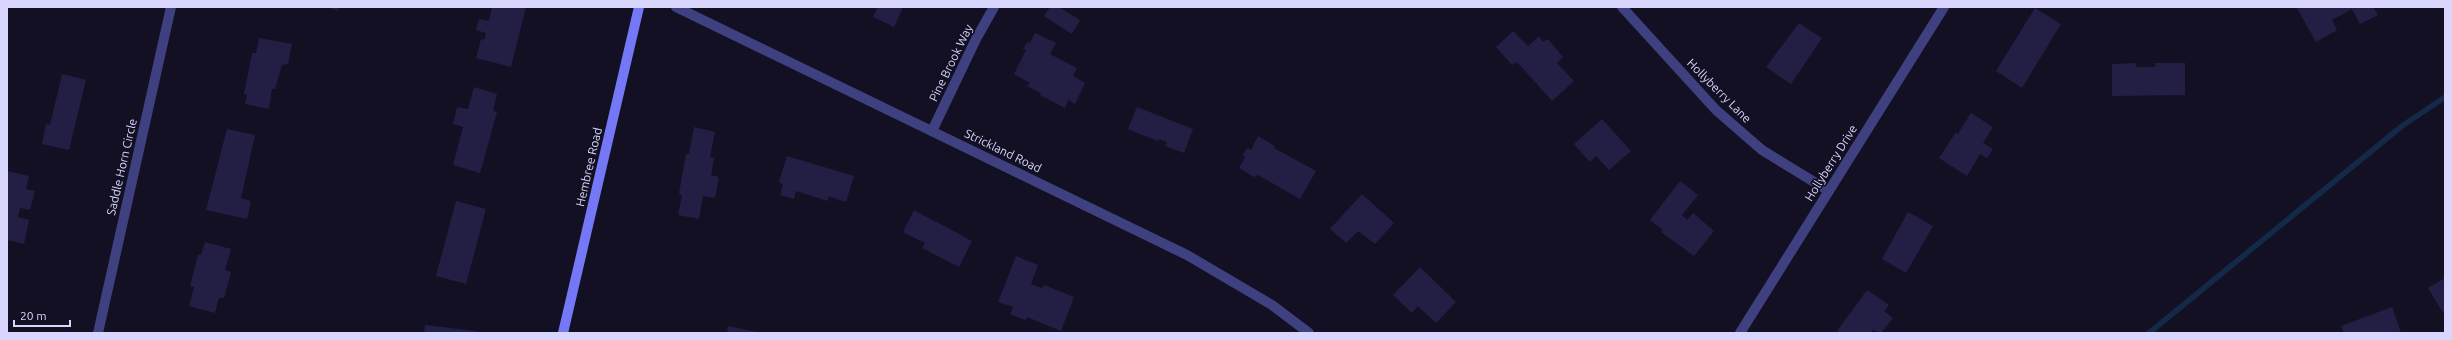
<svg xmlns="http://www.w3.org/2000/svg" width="2452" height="340" font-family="Ubuntu,sans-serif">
<rect width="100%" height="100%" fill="#131024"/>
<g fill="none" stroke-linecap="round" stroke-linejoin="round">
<path stroke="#122947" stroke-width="5.5" d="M 2149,333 L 2402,126 L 2445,97"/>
</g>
<g fill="#231e44">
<path d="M 327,7 L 339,7 L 338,11 Z"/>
<path d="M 492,7 L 526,7 L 511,67 L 476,58 L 481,39 L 484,40 L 486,33 L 476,30 L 479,19 L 489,21 Z"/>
<path d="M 878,7 L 903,7 L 894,27 L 873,17 Z"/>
<path d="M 1050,7 L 1059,7 L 1080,20 L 1072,34 L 1044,16 Z"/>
<path d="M 2299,7 L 2373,7 L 2378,15 L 2360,24 L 2352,9 L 2332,20 L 2337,30 L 2316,42 L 2297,8 Z"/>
<path d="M 2035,8 L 2061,24 L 2022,88 L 1996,71 Z"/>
<path d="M 1799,23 L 1822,38 L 1791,84 L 1766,67 Z"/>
<path d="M 1513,31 L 1528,46 L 1539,36 L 1543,42 L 1548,39 L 1563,57 L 1557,63 L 1574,81 L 1552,101 L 1517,62 L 1512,65 L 1496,47 Z"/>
<path d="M 1035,33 L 1056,43 L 1050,54 L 1077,68 L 1073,76 L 1085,83 L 1075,104 L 1068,100 L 1065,108 L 1040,95 L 1041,93 L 1027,86 L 1030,83 L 1014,74 L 1026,50 L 1023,49 L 1027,42 L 1030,43 Z"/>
<path d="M 259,38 L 292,44 L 288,64 L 282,65 L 275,89 L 272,89 L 269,109 L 245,104 L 247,95 L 244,94 L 252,53 L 256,53 Z"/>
<path d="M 2136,63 L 2136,67 L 2155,67 L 2155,63 L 2185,63 L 2185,95 L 2112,96 L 2112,64 Z"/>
<path d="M 62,74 L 86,80 L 69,150 L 42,144 L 46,124 L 50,125 Z"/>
<path d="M 474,87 L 497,94 L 493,111 L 497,112 L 480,173 L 453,165 L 463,127 L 453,124 L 457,107 L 468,109 Z"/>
<path d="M 1137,107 L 1193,129 L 1184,153 L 1165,146 L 1167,142 L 1159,139 L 1158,141 L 1128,129 Z"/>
<path d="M 1971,113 L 1993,127 L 1983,143 L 1993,149 L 1987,158 L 1980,154 L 1967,176 L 1939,158 L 1956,132 L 1958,134 Z"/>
<path d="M 1602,119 L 1631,151 L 1609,170 L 1596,156 L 1590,162 L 1574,144 Z"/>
<path d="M 694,127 L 715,132 L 710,157 L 714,158 L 711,175 L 719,177 L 715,198 L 703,196 L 699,219 L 678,215 L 682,196 L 679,193 L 686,154 L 689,154 Z"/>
<path d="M 227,129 L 255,135 L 241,198 L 251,201 L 247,219 L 206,210 Z"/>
<path d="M 1258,136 L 1275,146 L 1274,148 L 1316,171 L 1300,199 L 1258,175 L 1254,177 L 1239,168 L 1245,158 L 1243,155 L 1247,148 L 1251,150 Z"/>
<path d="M 787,156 L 854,176 L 846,202 L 828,196 L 828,201 L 796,191 L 794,199 L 780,195 L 783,184 L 779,182 Z"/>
<path d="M 7,171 L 29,176 L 26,189 L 35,191 L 30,210 L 20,208 L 18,217 L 29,220 L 24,244 L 7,240 Z"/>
<path d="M 1680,181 L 1698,195 L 1682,215 L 1687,220 L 1693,213 L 1714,231 L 1694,256 L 1661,232 L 1663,230 L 1650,220 Z"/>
<path d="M 1362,194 L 1394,223 L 1375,244 L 1358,231 L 1346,243 L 1330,229 Z"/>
<path d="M 456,201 L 486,209 L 466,284 L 436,276 Z"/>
<path d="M 914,210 L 972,241 L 959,267 L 922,248 L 925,243 L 903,232 Z"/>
<path d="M 1908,212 L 1933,226 L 1906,273 L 1882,259 Z"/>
<path d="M 205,242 L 231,249 L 225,270 L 231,272 L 224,298 L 219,298 L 215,313 L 189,306 L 194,287 L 190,286 L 198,255 L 201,255 Z"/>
<path d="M 1016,256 L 1038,265 L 1031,284 L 1042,288 L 1044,285 L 1074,297 L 1061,331 L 1027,317 L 1025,320 L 1010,314 L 1013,307 L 998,302 Z"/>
<path d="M 1420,267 L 1456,302 L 1436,323 L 1418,306 L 1412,313 L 1393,295 Z"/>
<path d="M 2445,278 L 2445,312 L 2443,313 L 2428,288 Z"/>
<path d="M 1867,290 L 1889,305 L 1884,311 L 1893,318 L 1881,333 L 1873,330 L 1871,333 L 1840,333 L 1837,331 Z"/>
<path d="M 2392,307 L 2401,333 L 2344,333 L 2341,326 Z"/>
<path d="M 425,325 L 476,331 L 475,333 L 424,333 Z"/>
<path d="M 728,326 L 757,332 L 757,333 L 727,333 Z"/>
</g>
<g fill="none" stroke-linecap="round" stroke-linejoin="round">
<g stroke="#3f4080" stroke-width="10">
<path d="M 676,7 L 1187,255 L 1272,305 L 1309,333"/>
<path d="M 1622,7 L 1716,110 L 1762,150 L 1829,191"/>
<path d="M 932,131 L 976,39 L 994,7"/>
<path d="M 98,333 L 171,7"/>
<path d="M 1740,333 L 1944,7"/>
</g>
<path stroke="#7478f6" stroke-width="10" d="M 563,333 L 639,7"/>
</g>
<g text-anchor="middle" stroke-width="3.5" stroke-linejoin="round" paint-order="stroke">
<g font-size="12" fill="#d8d6fc" stroke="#131024">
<text transform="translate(951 63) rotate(-64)" y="4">Pine Brook Way</text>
<text transform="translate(1719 91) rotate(45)" y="4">Hollyberry Lane</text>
<text transform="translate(1003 151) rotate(26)" y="4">Strickland Road</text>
<text transform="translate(1831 163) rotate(-58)" y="4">Hollyberry Drive</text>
<text transform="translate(122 167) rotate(-77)" y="4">Saddle Horn Circle</text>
<text transform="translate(589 167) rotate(-77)" y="4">Hembree Road</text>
</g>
</g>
<rect width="2452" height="340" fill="none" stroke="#d8d6fc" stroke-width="16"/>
<path d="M14 320v6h56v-6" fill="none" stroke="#d8d6fc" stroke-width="2"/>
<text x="20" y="320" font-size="12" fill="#d8d6fc" stroke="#131024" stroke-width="3" paint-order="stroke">20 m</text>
</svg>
